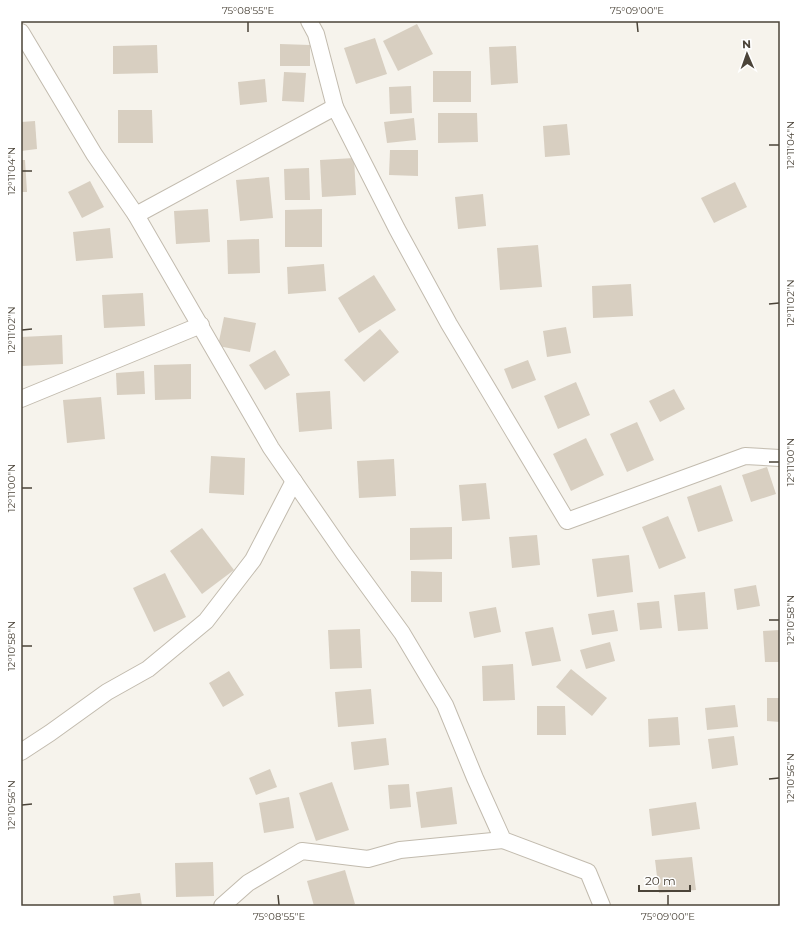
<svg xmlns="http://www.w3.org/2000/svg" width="801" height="927" font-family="Montserrat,sans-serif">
<rect width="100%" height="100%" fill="#f6f3ec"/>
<g fill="#d8cfc1">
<path d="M 417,24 L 433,54 L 398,71 L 383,41 Z"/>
<path d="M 375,38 L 387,74 L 356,84 L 344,48 Z"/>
<path d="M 280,44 L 310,45 L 310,66 L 280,66 Z"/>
<path d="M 157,45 L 158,73 L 113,74 L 113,46 Z"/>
<path d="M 516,46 L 518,83 L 491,85 L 489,47 Z"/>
<rect x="433" y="71" width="38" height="31"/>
<path d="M 284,72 L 306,73 L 304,102 L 282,101 Z"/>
<path d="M 265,79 L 267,102 L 240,105 L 238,82 Z"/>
<path d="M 411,86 L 412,113 L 390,114 L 389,87 Z"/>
<path d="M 118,110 L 152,110 L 153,143 L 118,143 Z"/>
<path d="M 438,113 L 477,113 L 478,142 L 438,143 Z"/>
<path d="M 414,118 L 416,140 L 387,143 L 384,122 Z"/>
<path d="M 35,121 L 37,149 L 21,151 L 21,122 Z"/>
<path d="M 567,124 L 570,155 L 545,157 L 543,126 Z"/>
<path d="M 390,150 L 418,150 L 418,176 L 389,175 Z"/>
<path d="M 354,158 L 356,195 L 322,197 L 320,160 Z"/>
<path d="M 21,160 L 25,160 L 27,192 L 21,192 Z"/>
<path d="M 309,168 L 310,200 L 285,200 L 284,169 Z"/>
<path d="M 269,177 L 273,218 L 240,221 L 236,180 Z"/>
<path d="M 90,181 L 104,207 L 82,218 L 68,192 Z"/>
<path d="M 735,182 L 747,207 L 714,223 L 701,198 Z"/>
<path d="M 483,194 L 486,226 L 458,229 L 455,197 Z"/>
<path d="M 208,209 L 210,242 L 176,244 L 174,211 Z"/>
<path d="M 322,209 L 322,247 L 285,247 L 285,210 Z"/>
<path d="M 110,228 L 113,258 L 76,261 L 73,232 Z"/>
<path d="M 259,239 L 260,273 L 228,274 L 227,240 Z"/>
<path d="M 538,245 L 542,287 L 500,290 L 497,248 Z"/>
<path d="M 324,264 L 326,291 L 288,294 L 287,267 Z"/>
<path d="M 374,275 L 396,310 L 359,333 L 338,298 Z"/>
<path d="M 631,284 L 633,316 L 593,318 L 592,286 Z"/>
<path d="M 143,293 L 145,326 L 104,328 L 102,295 Z"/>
<path d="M 224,317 L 256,323 L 250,352 L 218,346 Z"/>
<path d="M 566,327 L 571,353 L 547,357 L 543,331 Z"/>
<path d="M 380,329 L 399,352 L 364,382 L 344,360 Z"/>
<path d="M 62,335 L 63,364 L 22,366 L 21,337 Z"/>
<path d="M 275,350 L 290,375 L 265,390 L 249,365 Z"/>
<path d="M 528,360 L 536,380 L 512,389 L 504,369 Z"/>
<path d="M 191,364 L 191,399 L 155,400 L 154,365 Z"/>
<path d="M 144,371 L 145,394 L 117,395 L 116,373 Z"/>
<path d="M 576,382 L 590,415 L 558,429 L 544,396 Z"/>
<path d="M 674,389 L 685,409 L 660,422 L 649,401 Z"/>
<path d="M 330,391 L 332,429 L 299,432 L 296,393 Z"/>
<path d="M 101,397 L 105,439 L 67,443 L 63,400 Z"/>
<path d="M 637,422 L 654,460 L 627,472 L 610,434 Z"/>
<path d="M 586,438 L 604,475 L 571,491 L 553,454 Z"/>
<path d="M 211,456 L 245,458 L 244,495 L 209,493 Z"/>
<path d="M 394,459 L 396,496 L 359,498 L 357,461 Z"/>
<path d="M 767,467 L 776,494 L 751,502 L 742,475 Z"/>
<path d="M 486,483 L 490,519 L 462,521 L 459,485 Z"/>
<path d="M 721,485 L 733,521 L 698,532 L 687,497 Z"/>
<path d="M 668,516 L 686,558 L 659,569 L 642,527 Z"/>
<path d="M 452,527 L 452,559 L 410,560 L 410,528 Z"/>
<path d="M 202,528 L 234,570 L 202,594 L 170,551 Z"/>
<path d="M 537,535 L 540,565 L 512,568 L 509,537 Z"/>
<path d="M 629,555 L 633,592 L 597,597 L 592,559 Z"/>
<path d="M 411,571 L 442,572 L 442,602 L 411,602 Z"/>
<path d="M 165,573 L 186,617 L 154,632 L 133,588 Z"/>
<path d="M 756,585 L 760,606 L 737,610 L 734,589 Z"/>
<path d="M 705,592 L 708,629 L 678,631 L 674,595 Z"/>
<path d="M 659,601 L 662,628 L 640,630 L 637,603 Z"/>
<path d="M 496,607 L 501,632 L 474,638 L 469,612 Z"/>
<path d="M 614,610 L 618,631 L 592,635 L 588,614 Z"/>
<path d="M 553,627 L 561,661 L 532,666 L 525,632 Z"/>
<path d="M 360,629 L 362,668 L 330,669 L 328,630 Z"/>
<path d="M 780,630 L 780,662 L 765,662 L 763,631 Z"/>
<path d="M 610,642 L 615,661 L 586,669 L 580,650 Z"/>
<path d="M 513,664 L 515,700 L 483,701 L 482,666 Z"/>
<path d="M 571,669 L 607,698 L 592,716 L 556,687 Z"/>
<path d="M 229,671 L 244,695 L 223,707 L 209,683 Z"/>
<path d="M 371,689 L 374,724 L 338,727 L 335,692 Z"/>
<path d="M 767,698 L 780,698 L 780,722 L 767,721 Z"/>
<path d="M 735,705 L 738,727 L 707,730 L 705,708 Z"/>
<path d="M 537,706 L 565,706 L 566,735 L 537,735 Z"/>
<path d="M 678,717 L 680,745 L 649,747 L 648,719 Z"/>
<path d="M 734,736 L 738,765 L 712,769 L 708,739 Z"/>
<path d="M 386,738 L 389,765 L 354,770 L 351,742 Z"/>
<path d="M 270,769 L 277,787 L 256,795 L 249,778 Z"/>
<path d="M 332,782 L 349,830 L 316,841 L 299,793 Z"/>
<path d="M 409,784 L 411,807 L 390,809 L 388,785 Z"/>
<path d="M 452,787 L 457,824 L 421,828 L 416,792 Z"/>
<path d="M 289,797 L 294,828 L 264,833 L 259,803 Z"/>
<path d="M 696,802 L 700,829 L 652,836 L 649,809 Z"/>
<path d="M 692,857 L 696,890 L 659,893 L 655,860 Z"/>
<path d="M 213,862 L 214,896 L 176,897 L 175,863 Z"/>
<path d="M 345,870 L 355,904 L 350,906 L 314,906 L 307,881 Z"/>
<path d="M 140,893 L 142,906 L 114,906 L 113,896 Z"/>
</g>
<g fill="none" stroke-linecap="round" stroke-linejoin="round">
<g stroke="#c2bbae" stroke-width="18">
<g id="minor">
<path d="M 309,21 L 316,34 L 335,107"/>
<path d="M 21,32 L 94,154 L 136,215 L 271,448 L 343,552 L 402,633 L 445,705 L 475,778 L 503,840 L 588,872 L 602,906"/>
<path d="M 136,215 L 335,107 L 397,229 L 449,324 L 567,521 L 745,456 L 780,458"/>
<path d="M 21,399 L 201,325"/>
<path d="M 21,752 L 50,733 L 107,692 L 148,669 L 206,621 L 253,560 L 294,481"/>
<path d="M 222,906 L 248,883 L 302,851 L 368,859 L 400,850 L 503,840"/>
</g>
</g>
<use href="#minor" stroke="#fff" stroke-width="16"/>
</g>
<path fill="none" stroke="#4b4439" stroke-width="1.5" d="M 248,22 L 248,32M 637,22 L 638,32M 769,145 L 779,145M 22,171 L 32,171M 769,304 L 779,303M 22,330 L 32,329M 769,462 L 779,462M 22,488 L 32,488M 769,620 L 779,620M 22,646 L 32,646M 769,779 L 779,778M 22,805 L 32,804M 278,895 L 279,905M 668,895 L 668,905"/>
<rect width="801" height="927" fill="none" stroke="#ffffff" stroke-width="44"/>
<g transform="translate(747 54) rotate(358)" stroke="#ffffff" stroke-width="3" paint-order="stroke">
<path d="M0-3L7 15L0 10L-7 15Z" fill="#4b4439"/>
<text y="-6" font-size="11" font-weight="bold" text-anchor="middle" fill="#4b4439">N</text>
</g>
<path d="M639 885v6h51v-6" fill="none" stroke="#4b4439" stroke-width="2"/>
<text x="645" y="885" font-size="12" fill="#4b4439" stroke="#ffffff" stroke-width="3" paint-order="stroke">20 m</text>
<rect x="22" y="22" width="757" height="883" fill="none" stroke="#4b4439" stroke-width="1.5"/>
<g font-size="10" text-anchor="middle" fill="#4b4439">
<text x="248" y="14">75°08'55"E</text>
<text x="637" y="14">75°09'00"E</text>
<text transform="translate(790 145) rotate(-90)" y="4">12°11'04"N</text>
<text transform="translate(11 171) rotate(-90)" y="4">12°11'04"N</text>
<text transform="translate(790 303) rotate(-90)" y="4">12°11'02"N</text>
<text transform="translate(11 330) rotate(-90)" y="4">12°11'02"N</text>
<text transform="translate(790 462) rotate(-90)" y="4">12°11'00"N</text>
<text transform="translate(11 488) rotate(-90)" y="4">12°11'00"N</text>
<text transform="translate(790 620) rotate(-90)" y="4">12°10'58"N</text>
<text transform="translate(11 646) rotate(-90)" y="4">12°10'58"N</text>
<text transform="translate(790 778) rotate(-90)" y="4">12°10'56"N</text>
<text transform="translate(11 805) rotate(-90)" y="4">12°10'56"N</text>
<text x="279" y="920">75°08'55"E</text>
<text x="668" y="920">75°09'00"E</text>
</g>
</svg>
